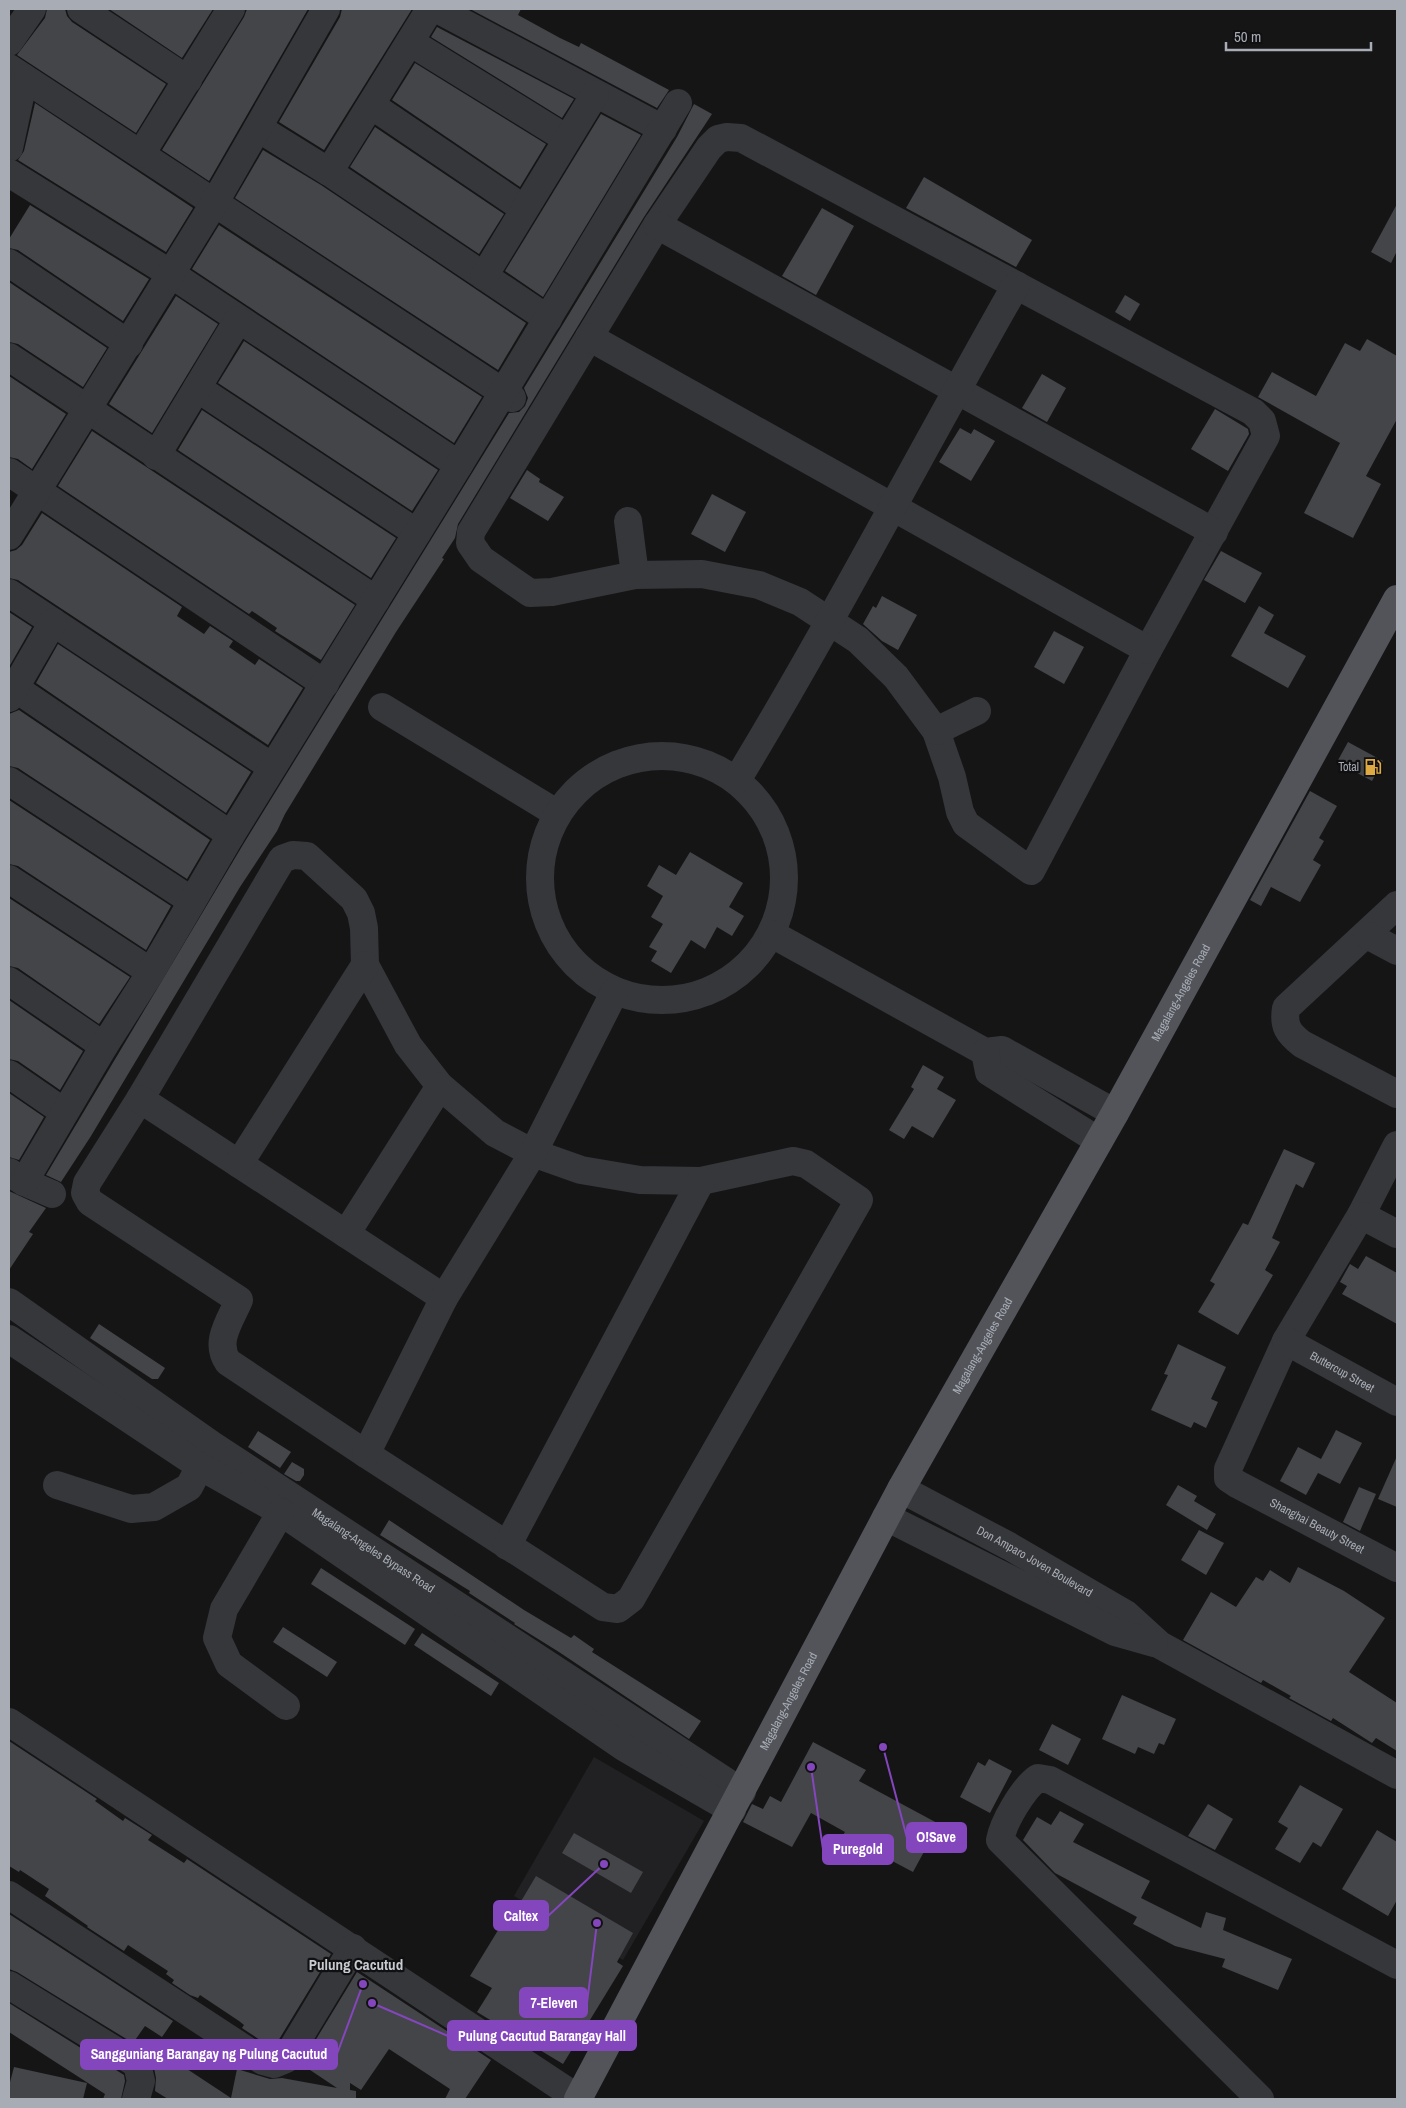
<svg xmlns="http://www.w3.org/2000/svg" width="1406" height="2108" font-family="'Archivo Narrow',sans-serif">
<rect width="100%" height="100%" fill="#151516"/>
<path fill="#212123" d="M 594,1757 L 704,1821 L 623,1960 L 514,1896 Z"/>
<g fill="#444549">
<path d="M 47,9 L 65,9 L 67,16 L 72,22 L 166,84 L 136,133 L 17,55 L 45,18 Z"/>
<path d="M 109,9 L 213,9 L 182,58 Z"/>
<path d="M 247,9 L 308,9 L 209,181 L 162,150 L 244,17 Z"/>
<path d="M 342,9 L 412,9 L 324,150 L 279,122 L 340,17 Z"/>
<path d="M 470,9 L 521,9 L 518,15 L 560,38 L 579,47 L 581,43 L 669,90 L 657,108 Z"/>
<path d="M 437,27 L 574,99 L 562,118 L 431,37 Z"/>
<path d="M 415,63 L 546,144 L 520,187 L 392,100 Z"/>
<path d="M 35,103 L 193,208 L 166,252 L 18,160 L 24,151 Z"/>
<path d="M 694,104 L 712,114 L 644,217 L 458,524 L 455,538 L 442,558 L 444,559 L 396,632 L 285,814 L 277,831 L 240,887 L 91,1136 L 61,1182 L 46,1175 L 244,843 L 509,413 L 519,412 L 525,406 L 528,398 L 524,388 L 677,137 Z"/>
<path d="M 601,114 L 641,135 L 543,297 L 505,271 Z"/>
<path d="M 375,127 L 504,214 L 479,254 L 350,167 Z"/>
<path d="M 263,150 L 321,185 L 526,323 L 498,370 L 235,198 Z"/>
<path d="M 924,177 L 1032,240 L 1016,267 L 906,208 Z"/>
<path d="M 1397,204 L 1397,251 L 1391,263 L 1371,252 Z"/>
<path d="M 30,205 L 149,279 L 123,321 L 18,250 L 9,248 L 9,239 Z"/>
<path d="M 822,208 L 854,226 L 816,295 L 782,276 Z"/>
<path d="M 219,225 L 482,397 L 454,443 L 192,269 Z"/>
<path d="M 9,282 L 107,348 L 83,387 L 18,344 L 9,342 Z"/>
<path d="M 1125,295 L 1140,304 L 1130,321 L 1115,312 Z"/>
<path d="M 176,296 L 218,324 L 152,433 L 109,404 Z"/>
<path d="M 1367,339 L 1397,356 L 1397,419 L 1366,476 L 1381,484 L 1353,538 L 1304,513 L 1340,443 L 1258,397 L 1272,372 L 1316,396 L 1345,343 L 1360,351 Z"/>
<path d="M 244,341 L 438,470 L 412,511 L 218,383 Z"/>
<path d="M 1042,374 L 1066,388 L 1047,422 L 1022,408 Z"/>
<path d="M 9,376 L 66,414 L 32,469 L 18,459 L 9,457 Z"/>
<path d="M 1215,409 L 1248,429 L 1249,434 L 1228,471 L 1191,449 Z"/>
<path d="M 202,410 L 396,538 L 371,578 L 178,450 Z"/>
<path d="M 960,428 L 971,434 L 974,429 L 995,441 L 971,481 L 939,462 Z"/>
<path d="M 92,431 L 355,605 L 321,660 L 275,631 L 277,628 L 252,611 L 249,614 L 58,486 Z"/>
<path d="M 527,470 L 540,479 L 539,482 L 564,497 L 548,521 L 510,498 Z"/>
<path d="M 712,494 L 746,512 L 725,552 L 691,534 Z"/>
<path d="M 42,513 L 182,607 L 177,616 L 204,634 L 210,626 L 233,641 L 229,647 L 255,665 L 259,659 L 303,688 L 268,745 L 18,580 L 9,578 L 9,552 L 16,550 L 22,545 Z"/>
<path d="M 1221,551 L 1262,573 L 1245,603 L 1204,580 Z"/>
<path d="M 882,596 L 917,615 L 898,650 L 882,641 L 863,624 L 873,606 L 876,608 Z"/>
<path d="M 1259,606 L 1274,615 L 1264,633 L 1306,656 L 1288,688 L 1231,656 Z"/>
<path d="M 9,612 L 32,627 L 9,667 Z"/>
<path d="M 1054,631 L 1084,647 L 1064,684 L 1034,667 Z"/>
<path d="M 58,644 L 251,772 L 226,813 L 36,683 Z"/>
<path d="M 19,710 L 210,840 L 187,879 L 18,768 L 9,766 L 9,714 Z"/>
<path d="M 1348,742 L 1383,761 L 1372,781 L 1337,762 Z"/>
<path d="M 1310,791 L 1337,806 L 1319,838 L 1324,841 L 1313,860 L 1321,865 L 1300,902 L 1271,887 L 1261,906 L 1250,900 Z"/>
<path d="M 9,800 L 171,906 L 146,950 L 18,866 L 9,864 Z"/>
<path d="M 690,852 L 743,883 L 729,907 L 744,916 L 732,936 L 717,927 L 705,949 L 691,940 L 671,973 L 651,961 L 657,951 L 649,947 L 663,924 L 651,917 L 663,896 L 647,886 L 659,865 L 676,875 Z"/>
<path d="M 9,898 L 130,977 L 99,1024 L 18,968 L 9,966 Z"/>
<path d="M 9,1000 L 83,1051 L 60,1090 L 18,1061 L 9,1059 Z"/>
<path d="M 923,1065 L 944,1077 L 937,1089 L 956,1100 L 933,1138 L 912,1126 L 904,1139 L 889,1130 L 914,1089 L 911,1087 Z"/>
<path d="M 9,1093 L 44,1117 L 19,1160 L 9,1157 Z"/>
<path d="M 1284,1149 L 1315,1163 L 1303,1188 L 1296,1184 L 1272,1238 L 1280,1242 L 1265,1270 L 1273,1275 L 1238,1335 L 1198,1312 L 1215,1284 L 1210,1281 L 1243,1223 L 1248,1225 Z"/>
<path d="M 9,1191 L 46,1208 L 29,1232 L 33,1234 L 9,1270 Z"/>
<path d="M 1366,1256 L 1397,1273 L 1397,1324 L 1342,1294 L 1347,1286 L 1340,1282 L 1350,1264 L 1358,1269 Z"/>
<path d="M 99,1324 L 165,1368 L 158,1379 L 152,1379 L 90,1338 Z"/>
<path d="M 1178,1344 L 1226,1367 L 1211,1399 L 1218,1402 L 1206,1428 L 1194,1422 L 1191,1428 L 1151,1410 L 1168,1375 L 1164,1374 Z"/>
<path d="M 1336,1430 L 1362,1443 L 1340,1484 L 1318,1473 L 1306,1495 L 1280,1481 L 1298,1447 L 1321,1459 Z"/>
<path d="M 258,1431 L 291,1452 L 280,1468 L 248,1447 Z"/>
<path d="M 1397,1456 L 1397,1507 L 1378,1499 Z"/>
<path d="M 292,1462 L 304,1469 L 304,1475 L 300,1481 L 296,1481 L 284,1474 Z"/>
<path d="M 1178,1485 L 1197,1496 L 1194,1501 L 1216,1514 L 1207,1530 L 1166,1505 Z"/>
<path d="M 1359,1487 L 1376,1494 L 1360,1531 L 1343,1522 Z"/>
<path d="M 389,1520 L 524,1610 L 571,1638 L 574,1635 L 594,1649 L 592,1652 L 701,1721 L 689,1739 L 559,1652 L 514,1624 L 515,1623 L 469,1593 L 470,1591 L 380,1535 Z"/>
<path d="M 1199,1530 L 1224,1543 L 1206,1575 L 1181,1560 Z"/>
<path d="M 1298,1567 L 1344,1591 L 1385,1618 L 1349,1672 L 1397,1703 L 1397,1751 L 1376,1738 L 1372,1743 L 1333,1718 L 1331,1721 L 1289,1698 L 1291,1696 L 1263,1680 L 1261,1683 L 1183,1640 L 1211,1592 L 1236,1607 L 1256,1577 L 1263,1581 L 1270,1570 L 1290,1583 Z"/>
<path d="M 321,1568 L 415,1629 L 405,1645 L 311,1584 Z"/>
<path d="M 283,1627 L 337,1662 L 327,1677 L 273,1642 Z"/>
<path d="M 422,1633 L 499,1683 L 491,1696 L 414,1645 Z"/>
<path d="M 1122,1695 L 1176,1719 L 1164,1745 L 1159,1743 L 1154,1754 L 1138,1747 L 1135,1754 L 1102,1739 Z"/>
<path d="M 1052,1724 L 1081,1739 L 1068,1765 L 1039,1750 Z"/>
<path d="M 9,1741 L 97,1799 L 95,1801 L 123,1821 L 125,1818 L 152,1835 L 148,1840 L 184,1863 L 187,1859 L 331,1954 L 275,2046 L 265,2039 L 263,2042 L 242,2028 L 244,2025 L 239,2021 L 200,1995 L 198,1998 L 190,1995 L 172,1983 L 174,1980 L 166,1974 L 168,1971 L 128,1945 L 124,1951 L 87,1927 L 88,1926 L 45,1896 L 49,1889 L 20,1870 L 19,1872 L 9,1866 Z"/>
<path d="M 813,1742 L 866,1770 L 859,1781 L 939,1824 L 913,1872 L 843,1835 L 845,1832 L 811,1813 L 792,1847 L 743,1822 L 752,1804 L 763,1809 L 770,1796 L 781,1802 Z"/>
<path d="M 989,1759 L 1012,1771 L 990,1813 L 960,1797 L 978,1762 L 985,1766 Z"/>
<path d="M 1300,1785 L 1343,1809 L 1321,1847 L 1313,1842 L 1300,1863 L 1275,1849 L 1288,1828 L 1278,1822 Z"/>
<path d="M 1208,1804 L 1233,1819 L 1215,1850 L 1188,1836 Z"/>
<path d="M 1060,1811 L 1084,1824 L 1073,1842 L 1150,1881 L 1141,1898 L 1201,1928 L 1206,1912 L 1226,1918 L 1223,1930 L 1292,1959 L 1278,1990 L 1222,1967 L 1225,1959 L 1175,1946 L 1133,1924 L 1137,1917 L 1055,1873 L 1023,1840 L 1037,1817 L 1051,1825 Z"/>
<path d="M 1377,1830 L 1397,1842 L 1397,1900 L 1388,1916 L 1342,1889 Z"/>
<path d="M 574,1833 L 643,1872 L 631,1893 L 562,1853 Z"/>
<path d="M 536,1876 L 633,1933 L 617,1962 L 623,1966 L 563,2064 L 477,2012 L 492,1988 L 470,1976 L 516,1901 L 520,1903 Z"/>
<path d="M 9,1914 L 173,2021 L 162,2037 L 145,2026 L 133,2043 L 17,1972 L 9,1969 Z"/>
<path d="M 357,1972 L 491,2060 L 465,2099 L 445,2099 L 450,2089 L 389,2049 L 361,2090 L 350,2083 L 350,2090 L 356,2091 L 356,2099 L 168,2099 L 155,2091 L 156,2078 L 154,2068 L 165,2051 L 189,2066 L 187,2069 L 231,2098 L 237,2069 L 270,2079 L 282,2078 L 337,2088 L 301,2064 Z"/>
<path d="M 9,2003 L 124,2075 L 125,2081 L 121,2099 L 103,2099 L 105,2094 L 9,2032 Z"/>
<path d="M 14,2067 L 87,2083 L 83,2099 L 9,2099 L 9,2086 Z"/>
</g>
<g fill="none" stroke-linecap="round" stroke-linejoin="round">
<g stroke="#36373b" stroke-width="28">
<path d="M 81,9 L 188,80"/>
<path d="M 437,9 L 663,129"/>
<path d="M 9,42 L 32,9"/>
<path d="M 410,42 L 567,139"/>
<path d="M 9,68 L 512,398"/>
<path d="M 371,105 L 523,208"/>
<path d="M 258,128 L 329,172 L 548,319"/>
<path d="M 727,137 L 741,138 L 1253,412 L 1262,421 L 1266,436 L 1148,650 L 1031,871 L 966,824 L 960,812 L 952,777 L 936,731 L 896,677 L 858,640 L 800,602 L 759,585 L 702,574 L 635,575 L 552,592 L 530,593 L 481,559 L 470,543 L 471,532 L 657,225 L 709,148 L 718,139 Z"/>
<path d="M 9,148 L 24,78"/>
<path d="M 141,154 L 231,9"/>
<path d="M 329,172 L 430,9"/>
<path d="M 9,173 L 171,274 L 459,465"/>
<path d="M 657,225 L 1214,532"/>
<path d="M 9,263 L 129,344"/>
<path d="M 484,276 L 595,94"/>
<path d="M 589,337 L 1148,650"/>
<path d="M 9,357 L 376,600"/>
<path d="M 197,388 L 417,533"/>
<path d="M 156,456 L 238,320"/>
<path d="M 9,472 L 325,684"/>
<path d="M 628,521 L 635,575"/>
<path d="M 9,536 L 215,202 L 326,9"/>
<path d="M 9,593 L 272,767"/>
<path d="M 15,688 L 231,835"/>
<path d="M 9,698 L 53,622"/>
<path d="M 382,707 L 558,814"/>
<path d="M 936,731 L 977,711"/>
<circle cx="662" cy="878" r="122"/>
<path d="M 737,780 C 835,618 922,450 1016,285"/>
<path d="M 9,781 L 192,901"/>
<path d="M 293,855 L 307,856 L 354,899 L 361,913 L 364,928 L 365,965 L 408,1045 L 440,1086 L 495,1133 L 533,1153 L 581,1170 L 640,1180 L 701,1181 L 793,1161 L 806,1164 L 859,1200 L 631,1599 L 618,1609 L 603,1607 L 366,1454 L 228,1362 C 214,1342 230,1321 239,1300 L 90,1202 L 85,1193 L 87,1183 L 140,1099 L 282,859 Z"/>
<path d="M 9,879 L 151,972"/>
<path d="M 1397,905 L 1286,1008 C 1283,1026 1288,1033 1302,1044 L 1397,1094"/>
<path d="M 772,934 L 985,1052 L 1002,1050 L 1115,1113"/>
<path d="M 1367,935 L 1397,951"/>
<path d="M 9,981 L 104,1046"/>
<path d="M 985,1052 L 989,1072 L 1099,1141"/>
<path d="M 9,1074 L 64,1112"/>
<path d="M 140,1099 L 444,1298"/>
<path id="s1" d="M 1397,1145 L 1361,1215 L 1286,1341 L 1228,1469 L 1228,1478 L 1237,1484 L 1397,1568"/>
<path d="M 239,1164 L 365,965"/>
<path d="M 9,1172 L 24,1182 L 52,1194"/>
<path d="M 24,1182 L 104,1046 L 151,972 L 231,835 L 459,465 L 678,103"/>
<path d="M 1361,1215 L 1397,1234"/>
<path d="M 346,1234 L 440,1086"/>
<path id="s2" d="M 9,1302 L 212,1445 L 742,1792"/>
<path d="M 9,1339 L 200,1466 L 281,1512 L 625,1748 L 732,1810"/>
<path id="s3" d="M 1286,1341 L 1397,1402"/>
<path d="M 366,1454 L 444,1298 L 533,1153 L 615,991"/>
<path d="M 57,1485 L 131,1509 L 154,1507 L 189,1487 L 200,1466"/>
<path id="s4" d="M 901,1489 L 1009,1546 L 1126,1614 L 1160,1645 L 1397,1775"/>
<path d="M 281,1512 L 224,1609 L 217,1638 L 229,1664 L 286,1706"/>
<path d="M 886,1517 L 1115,1632 L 1154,1643"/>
<path d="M 507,1546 L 701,1181"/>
<path d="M 9,1722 L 579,2099"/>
<path d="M 9,1895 L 263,2061 L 274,2064 L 286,2059 L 353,1948"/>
<path d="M 9,1985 L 137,2064 L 141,2081 L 136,2099"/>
<path d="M 1260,2099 L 1000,1840 C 1003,1823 1023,1788 1038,1778 L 1050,1780 L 1397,1965"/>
</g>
<path stroke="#52545a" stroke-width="28" id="s5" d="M 578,2099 L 901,1489 L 1115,1113 L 1397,599"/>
</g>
<defs>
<g id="fuel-bare" transform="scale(1.35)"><path d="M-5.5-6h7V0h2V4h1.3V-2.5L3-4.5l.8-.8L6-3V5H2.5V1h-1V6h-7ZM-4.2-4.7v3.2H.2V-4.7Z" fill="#e0aa43" stroke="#101011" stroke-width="2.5" paint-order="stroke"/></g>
</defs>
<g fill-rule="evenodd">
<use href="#fuel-bare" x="1373" y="767"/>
</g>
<g text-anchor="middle" stroke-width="4.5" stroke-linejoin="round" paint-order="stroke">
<g font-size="12" fill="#a8acb5" stroke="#101011" text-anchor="end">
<text x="1359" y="771">Total</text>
</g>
<g font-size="12" fill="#a8acb5" stroke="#101011">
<text dy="4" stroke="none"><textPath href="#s5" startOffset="1260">Magalang-Angeles Road</textPath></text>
<text dy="4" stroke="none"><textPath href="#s5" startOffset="855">Magalang-Angeles Road</textPath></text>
<text dy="4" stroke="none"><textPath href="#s3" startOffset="64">Buttercup Street</textPath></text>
<text dy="4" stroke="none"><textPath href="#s1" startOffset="476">Shanghai Beauty Street</textPath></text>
<text dy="4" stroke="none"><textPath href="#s2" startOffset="441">Magalang-Angeles Bypass Road</textPath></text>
<text dy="4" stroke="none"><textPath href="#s4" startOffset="152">Don Amparo Joven Boulevard</textPath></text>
<text dy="4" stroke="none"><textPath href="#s5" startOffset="450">Magalang-Angeles Road</textPath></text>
</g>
<g font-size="15" font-weight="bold" fill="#c8cbd2" stroke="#101011">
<text x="356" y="1970">Pulung Cacutud</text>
</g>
</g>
<path fill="none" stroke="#8446bd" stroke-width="2" d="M883 1747L907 1838M811 1767L823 1849M604 1864L548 1916M597 1923L587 2003M372 2003L448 2036M363 1984L337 2054"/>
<g fill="#8446bd" stroke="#101011" stroke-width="2">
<circle cx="883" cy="1747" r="5"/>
<circle cx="811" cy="1767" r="5"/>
<circle cx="604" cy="1864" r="5"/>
<circle cx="597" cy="1923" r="5"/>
<circle cx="372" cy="2003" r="5"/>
<circle cx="363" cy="1984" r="5"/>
</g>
<g fill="#8446bd" stroke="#8446bd" stroke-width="2">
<rect x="907" y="1823" width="59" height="29" rx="5"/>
<rect x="823" y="1835" width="70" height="29" rx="5"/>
<rect x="494" y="1901" width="54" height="29" rx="5"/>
<rect x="520" y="1988" width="67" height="29" rx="5"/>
<rect x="448" y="2021" width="188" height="29" rx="5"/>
<rect x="81" y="2040" width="256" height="29" rx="5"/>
</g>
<g font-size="14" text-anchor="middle" font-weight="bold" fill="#fff">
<text x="936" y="1842">O!Save</text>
<text x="858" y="1854">Puregold</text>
<text x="521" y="1921">Caltex</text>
<text x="554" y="2008">7-Eleven</text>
<text x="542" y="2041">Pulung Cacutud Barangay Hall</text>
<text x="209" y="2059">Sangguniang Barangay ng Pulung Cacutud</text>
</g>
<rect width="1406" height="2108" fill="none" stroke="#a8acb5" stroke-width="20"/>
<path d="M1226 42v8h145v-8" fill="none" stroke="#a8acb5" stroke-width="2.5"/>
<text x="1234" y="42" font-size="15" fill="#a8acb5" stroke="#101011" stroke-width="4" paint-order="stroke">50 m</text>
</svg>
